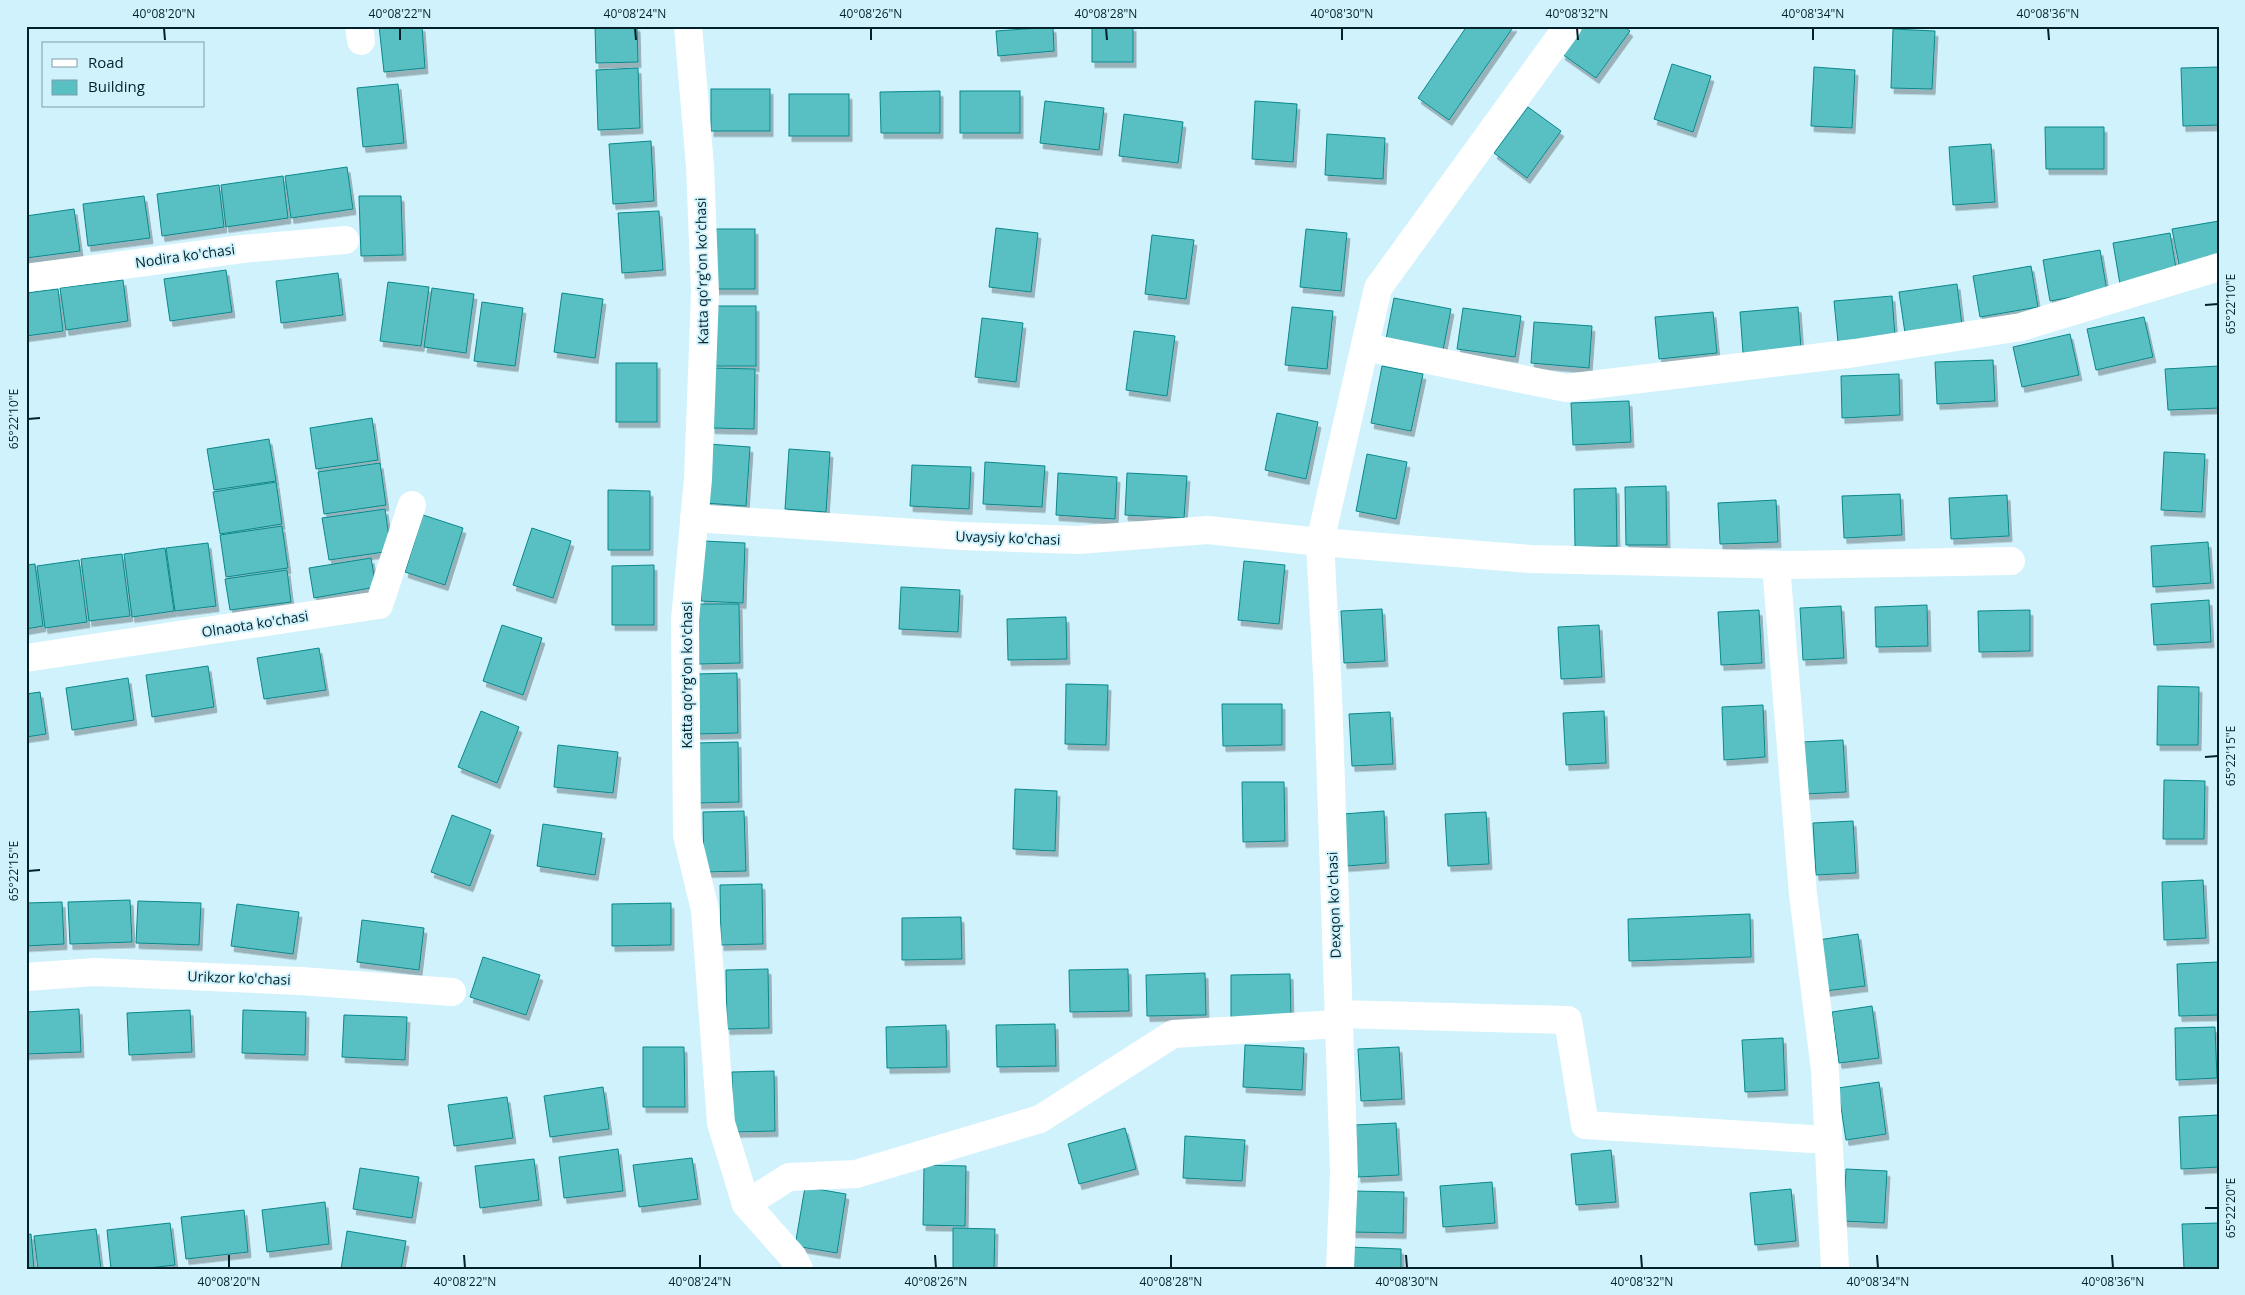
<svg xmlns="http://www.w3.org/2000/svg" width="2245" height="1295" font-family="'Open Sans',sans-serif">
<defs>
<filter id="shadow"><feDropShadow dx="3" dy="5.5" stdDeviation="0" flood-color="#0004"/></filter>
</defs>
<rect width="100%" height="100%" fill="#d0f2fc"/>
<g fill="#58bfc2" stroke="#09888b" filter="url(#shadow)">
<path d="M 379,26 L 422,26 L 425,68 L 384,72 Z"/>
<path d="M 595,26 L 637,26 L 638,62 L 596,63 Z"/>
<rect x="1092" y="26" width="41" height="36"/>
<path d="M 1467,26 L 1514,26 L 1449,120 L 1418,98 Z"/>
<path d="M 1582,26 L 1623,26 L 1630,31 L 1596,78 L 1562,54 Z"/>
<path d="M 1053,27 L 1054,51 L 998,56 L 996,31 Z"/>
<path d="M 1893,29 L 1935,31 L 1932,89 L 1891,88 Z"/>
<path d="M 1672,64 L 1711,76 L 1693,132 L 1654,119 Z"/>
<path d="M 1814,67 L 1855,70 L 1852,128 L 1811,126 Z"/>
<path d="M 2219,67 L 2219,125 L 2183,126 L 2181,68 Z"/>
<path d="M 638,68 L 640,128 L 598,130 L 596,70 Z"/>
<path d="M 398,84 L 404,143 L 363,147 L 357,88 Z"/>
<rect x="711" y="89" width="59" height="42"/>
<path d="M 940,91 L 940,133 L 881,133 L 880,92 Z"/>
<rect x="960" y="91" width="60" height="42"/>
<rect x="789" y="94" width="60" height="42"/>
<path d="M 1045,101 L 1104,108 L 1099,150 L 1040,143 Z"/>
<path d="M 1255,101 L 1297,104 L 1293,162 L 1252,159 Z"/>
<path d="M 1528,107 L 1561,131 L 1527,178 L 1494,153 Z"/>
<path d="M 1124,114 L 1183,122 L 1178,163 L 1119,156 Z"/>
<path d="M 2045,127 L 2104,127 L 2104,169 L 2046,169 Z"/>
<path d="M 1327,134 L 1385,138 L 1383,179 L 1325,175 Z"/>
<path d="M 651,141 L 654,201 L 613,204 L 609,144 Z"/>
<path d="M 1991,144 L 1995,202 L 1953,205 L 1949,147 Z"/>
<path d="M 347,167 L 353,209 L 291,218 L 285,176 Z"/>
<path d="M 283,176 L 288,218 L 226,227 L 221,185 Z"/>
<path d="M 219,185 L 224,227 L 162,236 L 157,194 Z"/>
<path d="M 144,196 L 150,238 L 88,246 L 83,204 Z"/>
<path d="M 359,196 L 401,196 L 403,255 L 361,256 Z"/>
<path d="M 74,209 L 80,251 L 26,258 L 26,216 Z"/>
<path d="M 659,211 L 663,270 L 622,273 L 618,213 Z"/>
<path d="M 2219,221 L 2219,263 L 2180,270 L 2172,229 Z"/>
<path d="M 996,228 L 1038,233 L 1031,292 L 989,287 Z"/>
<rect x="713" y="229" width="42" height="60"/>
<path d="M 1306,229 L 1347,233 L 1341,291 L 1300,287 Z"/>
<path d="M 2170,233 L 2177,274 L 2120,284 L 2113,243 Z"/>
<path d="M 1152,235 L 1194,240 L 1186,299 L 1145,294 Z"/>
<path d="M 2100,250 L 2107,291 L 2050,301 L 2043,260 Z"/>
<path d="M 2031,266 L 2038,307 L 1980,317 L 1973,276 Z"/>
<path d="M 226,270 L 232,312 L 170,321 L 164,279 Z"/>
<path d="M 338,273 L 343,315 L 281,323 L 276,281 Z"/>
<path d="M 123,280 L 128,321 L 66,330 L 60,288 Z"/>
<path d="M 388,282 L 429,287 L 421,346 L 380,341 Z"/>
<path d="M 1957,284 L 1962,325 L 1905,333 L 1899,292 Z"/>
<path d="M 432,288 L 474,294 L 466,353 L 424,347 Z"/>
<path d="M 58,289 L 63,331 L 26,336 L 26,293 Z"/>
<path d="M 562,293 L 603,299 L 595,358 L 554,352 Z"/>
<path d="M 1892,296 L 1895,337 L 1838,342 L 1834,301 Z"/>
<path d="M 1394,298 L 1451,309 L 1443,350 L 1386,339 Z"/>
<path d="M 482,302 L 523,308 L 515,366 L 474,361 Z"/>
<rect x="714" y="306" width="42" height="60"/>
<path d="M 1292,307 L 1333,311 L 1327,369 L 1285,365 Z"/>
<path d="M 1798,307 L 1801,348 L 1743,353 L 1740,312 Z"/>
<path d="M 1463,308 L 1521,316 L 1515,357 L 1457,349 Z"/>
<path d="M 1713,312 L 1717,353 L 1659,359 L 1655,317 Z"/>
<path d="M 2144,317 L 2153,357 L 2096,370 L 2087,329 Z"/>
<path d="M 982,318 L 1023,323 L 1016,382 L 975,377 Z"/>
<path d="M 1534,322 L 1592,326 L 1589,368 L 1531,363 Z"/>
<path d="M 1134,331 L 1175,336 L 1167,396 L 1126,390 Z"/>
<path d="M 2070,334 L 2079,375 L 2022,387 L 2013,347 Z"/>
<path d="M 1993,360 L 1995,401 L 1937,404 L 1935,362 Z"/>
<rect x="616" y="363" width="41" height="59"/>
<path d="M 1382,366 L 1423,374 L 1411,431 L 1371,423 Z"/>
<path d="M 2219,366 L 2219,408 L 2168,410 L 2165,369 Z"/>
<path d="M 713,368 L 755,369 L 754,429 L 712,428 Z"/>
<path d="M 1899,374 L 1900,415 L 1842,418 L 1841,376 Z"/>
<path d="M 1629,401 L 1631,442 L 1573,445 L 1571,403 Z"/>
<path d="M 1277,413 L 1318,422 L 1306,479 L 1265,470 Z"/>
<path d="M 372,418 L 378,460 L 316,469 L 310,428 Z"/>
<path d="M 269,439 L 276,481 L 214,490 L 207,449 Z"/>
<path d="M 708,444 L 750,447 L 746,506 L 705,503 Z"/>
<path d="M 789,449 L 830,452 L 826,512 L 785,509 Z"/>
<path d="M 2164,452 L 2205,454 L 2202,512 L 2161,510 Z"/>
<path d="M 1367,454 L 1407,462 L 1396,519 L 1356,511 Z"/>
<path d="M 985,462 L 1045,466 L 1042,507 L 983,504 Z"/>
<path d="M 380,463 L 386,505 L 324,514 L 318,472 Z"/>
<path d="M 912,465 L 971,467 L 969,509 L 910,506 Z"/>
<path d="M 1058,473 L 1117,477 L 1115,519 L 1056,515 Z"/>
<path d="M 1127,473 L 1187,476 L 1184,518 L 1125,515 Z"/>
<path d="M 276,482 L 282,524 L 220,534 L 213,492 Z"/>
<path d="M 1666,486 L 1667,545 L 1626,545 L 1625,487 Z"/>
<path d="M 1616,488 L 1617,546 L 1575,547 L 1574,489 Z"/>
<path d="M 608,490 L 650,491 L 650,550 L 608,550 Z"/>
<path d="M 1900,494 L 1902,535 L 1844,538 L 1842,496 Z"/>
<path d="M 2007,495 L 2009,536 L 1951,539 L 1949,498 Z"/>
<path d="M 1776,500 L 1778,542 L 1720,544 L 1718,503 Z"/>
<path d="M 385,509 L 391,551 L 329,560 L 322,518 Z"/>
<path d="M 423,515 L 463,528 L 445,585 L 405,572 Z"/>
<path d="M 282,526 L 288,568 L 226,577 L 220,535 Z"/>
<path d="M 532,528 L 571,541 L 553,598 L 513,585 Z"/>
<path d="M 704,541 L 745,543 L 743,603 L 701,601 Z"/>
<path d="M 2208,542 L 2211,583 L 2153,587 L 2151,546 Z"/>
<path d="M 208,543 L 216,606 L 175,611 L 166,548 Z"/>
<path d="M 165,548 L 174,611 L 132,617 L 124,554 Z"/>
<path d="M 122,554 L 130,616 L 89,621 L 81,559 Z"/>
<path d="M 371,558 L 376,587 L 314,598 L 309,568 Z"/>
<path d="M 79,560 L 87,622 L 45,628 L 37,566 Z"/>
<path d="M 1244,561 L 1285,565 L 1279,624 L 1238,620 Z"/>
<path d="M 35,564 L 43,626 L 26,629 L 26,565 Z"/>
<path d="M 654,565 L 654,625 L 612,625 L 612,566 Z"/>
<path d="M 287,570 L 291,602 L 230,610 L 225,579 Z"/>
<path d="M 901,587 L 960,590 L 958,632 L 899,629 Z"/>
<path d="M 2209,600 L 2211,642 L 2154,645 L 2151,604 Z"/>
<path d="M 697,604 L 739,604 L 740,663 L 699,664 Z"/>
<path d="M 1927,605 L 1928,646 L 1876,647 L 1875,607 Z"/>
<path d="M 1841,606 L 1844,658 L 1803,660 L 1800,608 Z"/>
<path d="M 1382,609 L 1385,661 L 1344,663 L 1341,611 Z"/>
<path d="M 1759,610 L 1762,663 L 1721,665 L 1718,612 Z"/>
<path d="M 2030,610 L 2030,651 L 1979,652 L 1978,611 Z"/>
<path d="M 1066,617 L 1067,659 L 1008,660 L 1007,619 Z"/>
<path d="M 502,625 L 542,638 L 523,695 L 483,681 Z"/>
<path d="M 1599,625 L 1602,677 L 1561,679 L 1558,627 Z"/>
<path d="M 319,648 L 326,690 L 264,699 L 257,658 Z"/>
<path d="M 208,666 L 214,707 L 152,717 L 146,675 Z"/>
<path d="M 737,673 L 738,733 L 697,734 L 695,674 Z"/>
<path d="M 128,678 L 134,720 L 72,730 L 66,688 Z"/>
<path d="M 1066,684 L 1108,685 L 1106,745 L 1065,744 Z"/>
<path d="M 2158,686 L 2199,687 L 2198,745 L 2157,745 Z"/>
<path d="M 40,692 L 46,734 L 26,737 L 26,694 Z"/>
<path d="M 1222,704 L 1282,704 L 1282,745 L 1223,746 Z"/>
<path d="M 1763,705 L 1765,757 L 1724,760 L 1722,707 Z"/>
<path d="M 481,711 L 519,727 L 497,783 L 458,767 Z"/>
<path d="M 1604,711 L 1606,763 L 1566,765 L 1563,713 Z"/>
<path d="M 1390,712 L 1393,764 L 1352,766 L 1349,714 Z"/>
<path d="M 1843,740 L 1846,792 L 1805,794 L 1802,742 Z"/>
<path d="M 738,742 L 739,802 L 698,803 L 696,743 Z"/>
<path d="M 558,745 L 618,752 L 613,793 L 554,787 Z"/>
<path d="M 2164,780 L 2205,781 L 2204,839 L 2163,839 Z"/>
<path d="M 1242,782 L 1284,782 L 1285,841 L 1243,842 Z"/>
<path d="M 1015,789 L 1057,791 L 1055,851 L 1013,849 Z"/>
<path d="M 744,811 L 746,871 L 704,872 L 703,812 Z"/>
<path d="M 1384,811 L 1386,863 L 1346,866 L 1343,814 Z"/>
<path d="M 1486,812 L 1489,864 L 1448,866 L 1445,814 Z"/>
<path d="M 452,815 L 491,830 L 470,886 L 431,872 Z"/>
<path d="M 1853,821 L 1856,873 L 1816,875 L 1813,823 Z"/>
<path d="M 543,824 L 602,833 L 595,875 L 537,866 Z"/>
<path d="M 2203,880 L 2206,938 L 2164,940 L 2162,882 Z"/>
<path d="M 762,884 L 763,944 L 721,945 L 720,885 Z"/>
<path d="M 130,900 L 132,942 L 70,944 L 68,902 Z"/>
<path d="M 138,901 L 201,903 L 199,945 L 136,943 Z"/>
<path d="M 62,902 L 64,944 L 26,946 L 26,903 Z"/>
<path d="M 671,903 L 671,945 L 612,946 L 612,904 Z"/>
<path d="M 237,904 L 299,912 L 293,954 L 231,946 Z"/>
<path d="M 1750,914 L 1751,957 L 1629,961 L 1628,919 Z"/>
<path d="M 961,917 L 962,959 L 902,960 L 902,918 Z"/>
<path d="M 362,920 L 424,928 L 419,970 L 357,962 Z"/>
<path d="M 1858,934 L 1865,986 L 1825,991 L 1818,940 Z"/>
<path d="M 483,957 L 540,975 L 526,1015 L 470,997 Z"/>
<path d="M 2218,962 L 2219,1015 L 2179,1016 L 2177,964 Z"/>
<path d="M 768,969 L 769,1028 L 727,1029 L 726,970 Z"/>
<path d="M 1128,969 L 1129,1011 L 1070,1012 L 1069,970 Z"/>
<path d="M 1205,973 L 1206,1015 L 1147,1016 L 1146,975 Z"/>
<path d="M 1290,974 L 1291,1015 L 1231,1017 L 1231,975 Z"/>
<path d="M 1872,1006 L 1879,1058 L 1839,1063 L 1832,1012 Z"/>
<path d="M 79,1009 L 81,1052 L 26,1054 L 26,1012 Z"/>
<path d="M 190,1010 L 192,1052 L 129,1055 L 127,1013 Z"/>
<path d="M 243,1010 L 306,1012 L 305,1055 L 242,1053 Z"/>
<path d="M 344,1015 L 407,1017 L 405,1060 L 342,1057 Z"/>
<path d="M 1055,1024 L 1056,1066 L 997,1067 L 996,1025 Z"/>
<path d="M 946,1025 L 947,1067 L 887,1068 L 886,1027 Z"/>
<path d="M 2215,1027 L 2217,1078 L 2176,1080 L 2175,1028 Z"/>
<path d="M 1783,1038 L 1785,1090 L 1745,1092 L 1742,1040 Z"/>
<path d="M 1245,1045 L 1304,1048 L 1302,1090 L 1243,1087 Z"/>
<path d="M 643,1047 L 684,1047 L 685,1107 L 643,1107 Z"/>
<path d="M 1399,1047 L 1402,1099 L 1361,1101 L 1358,1049 Z"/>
<path d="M 774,1071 L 775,1131 L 733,1132 L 732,1072 Z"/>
<path d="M 1879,1082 L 1886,1134 L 1846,1140 L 1838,1088 Z"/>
<path d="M 603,1087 L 609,1129 L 550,1137 L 544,1096 Z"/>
<path d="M 507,1097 L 513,1138 L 454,1146 L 448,1105 Z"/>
<path d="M 2219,1115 L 2219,1167 L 2181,1169 L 2179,1117 Z"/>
<path d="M 1396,1123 L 1399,1175 L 1358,1177 L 1355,1125 Z"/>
<path d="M 1125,1128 L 1136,1169 L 1079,1184 L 1068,1144 Z"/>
<path d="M 1185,1136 L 1245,1140 L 1242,1181 L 1183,1178 Z"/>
<path d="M 618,1149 L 623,1191 L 564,1198 L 559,1157 Z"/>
<path d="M 1611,1150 L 1616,1202 L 1576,1205 L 1571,1154 Z"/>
<path d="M 692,1158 L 698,1199 L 639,1207 L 633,1165 Z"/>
<path d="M 534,1159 L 539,1200 L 480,1208 L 475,1166 Z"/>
<path d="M 924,1165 L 966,1166 L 965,1226 L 923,1225 Z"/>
<path d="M 360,1168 L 419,1177 L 412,1218 L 353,1209 Z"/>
<path d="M 1846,1169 L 1887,1171 L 1884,1223 L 1843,1221 Z"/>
<path d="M 1492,1182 L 1495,1223 L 1443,1227 L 1440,1186 Z"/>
<path d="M 805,1187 L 846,1194 L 837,1253 L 795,1246 Z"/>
<path d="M 1791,1189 L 1796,1241 L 1755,1245 L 1750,1193 Z"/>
<path d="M 1352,1191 L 1404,1192 L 1403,1233 L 1351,1232 Z"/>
<path d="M 325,1202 L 329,1244 L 267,1252 L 262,1210 Z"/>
<path d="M 244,1210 L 248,1252 L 186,1259 L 181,1217 Z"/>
<path d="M 170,1223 L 175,1265 L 141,1269 L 111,1269 L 107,1230 Z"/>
<path d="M 2219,1223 L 2219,1269 L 2184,1269 L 2182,1224 Z"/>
<path d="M 953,1228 L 995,1229 L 994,1269 L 953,1269 Z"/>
<path d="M 96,1229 L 101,1269 L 38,1269 L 34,1236 Z"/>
<path d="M 347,1231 L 406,1241 L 401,1269 L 341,1269 Z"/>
<path d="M 31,1234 L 34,1269 L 26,1269 L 26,1235 Z"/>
<path d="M 1349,1247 L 1401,1249 L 1401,1269 L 1349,1269 Z"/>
</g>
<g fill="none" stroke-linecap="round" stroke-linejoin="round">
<g stroke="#fff" stroke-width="28">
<path d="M 359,26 L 361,41"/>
<path d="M 688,26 L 700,166 L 705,293 L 698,479 L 685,620 L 687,835 L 705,910 L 721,1123 L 746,1204 L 793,1257 L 799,1269"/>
<path d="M 26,278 L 242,249 L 345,240"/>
<path d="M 1365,347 L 1566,388 L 1855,353 L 2021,327 L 2219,267"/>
<path d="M 694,518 L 961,536 L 1078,540 L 1208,530 L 1320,542 L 1531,559 L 1789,565 L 2011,561"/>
<path d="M 1776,565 L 1803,894 L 1825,1070 L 1835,1269"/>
<path d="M 26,658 L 379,605 L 412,505"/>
<path d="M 26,977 L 95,972 L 300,981 L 452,992"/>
<path d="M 1338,1014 L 1568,1020 L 1585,1125 L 1828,1140"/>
<path d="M 746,1204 L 789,1177 L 856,1174 L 1040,1119 L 1173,1034 L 1338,1024"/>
<path d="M 1340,1269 L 1344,1173 L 1328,694 L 1320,542 L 1378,288 L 1568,26"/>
</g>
</g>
<path fill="none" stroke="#032129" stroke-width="2" d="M 164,28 L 165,40M 400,28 L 400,40M 635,28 L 636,40M 871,28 L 871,40M 1106,28 L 1107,40M 1342,28 L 1342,40M 1577,28 L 1578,40M 1813,28 L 1813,40M 2048,28 L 2049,40M 2205,305 L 2218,304M 28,419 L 40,418M 2205,757 L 2218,756M 28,871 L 40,870M 2205,1208 L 2218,1208M 229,1255 L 229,1268M 464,1255 L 465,1268M 700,1255 L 700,1268M 935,1255 L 936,1268M 1171,1255 L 1171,1268M 1406,1255 L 1407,1268M 1641,1255 L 1642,1268M 1877,1255 L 1878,1268M 2112,1255 L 2113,1268"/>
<g text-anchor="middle" stroke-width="4" stroke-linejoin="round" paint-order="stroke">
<g font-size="14" fill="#032129" stroke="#d0f2fc">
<text transform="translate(185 256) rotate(-8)" y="5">Nodira ko'chasi</text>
<text transform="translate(702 271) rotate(-91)" y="5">Katta qo'rg'on ko'chasi</text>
<text transform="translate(1008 538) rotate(2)" y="5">Uvaysiy ko'chasi</text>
<text transform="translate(255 624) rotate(-9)" y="5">Olnaota ko'chasi</text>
<text transform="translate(687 675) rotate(-90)" y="5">Katta qo'rg'on ko'chasi</text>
<text transform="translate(1334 905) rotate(-92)" y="5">Dexqon ko'chasi</text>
<text transform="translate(239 978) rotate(2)" y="5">Urikzor ko'chasi</text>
</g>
</g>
<rect width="2245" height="1295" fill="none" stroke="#d0f2fc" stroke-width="55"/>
<rect x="42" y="42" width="162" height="65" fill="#d0f2fc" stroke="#7e9ea8"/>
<rect x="52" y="59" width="25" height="8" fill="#ffffff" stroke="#7e9ea8"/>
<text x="88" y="68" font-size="15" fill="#032129">Road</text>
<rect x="52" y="80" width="25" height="15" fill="#58bfc2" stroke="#7e9ea8"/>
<text x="88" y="92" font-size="15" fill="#032129">Building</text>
<rect x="28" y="28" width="2190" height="1240" fill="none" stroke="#032129" stroke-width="2"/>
<g font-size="12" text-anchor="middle" fill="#032129">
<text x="164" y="18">40°08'20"N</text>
<text x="400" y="18">40°08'22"N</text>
<text x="635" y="18">40°08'24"N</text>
<text x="871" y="18">40°08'26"N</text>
<text x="1106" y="18">40°08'28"N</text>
<text x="1342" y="18">40°08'30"N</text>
<text x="1577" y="18">40°08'32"N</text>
<text x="1813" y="18">40°08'34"N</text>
<text x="2048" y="18">40°08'36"N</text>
<text transform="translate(2231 304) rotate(-90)" y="4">65°22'10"E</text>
<text transform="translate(14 419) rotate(-90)" y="4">65°22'10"E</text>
<text transform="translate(2231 756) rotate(-90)" y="4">65°22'15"E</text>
<text transform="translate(14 871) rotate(-90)" y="4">65°22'15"E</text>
<text transform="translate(2231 1208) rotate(-90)" y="4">65°22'20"E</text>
<text x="229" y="1286">40°08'20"N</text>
<text x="465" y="1286">40°08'22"N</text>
<text x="700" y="1286">40°08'24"N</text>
<text x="936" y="1286">40°08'26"N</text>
<text x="1171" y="1286">40°08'28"N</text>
<text x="1407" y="1286">40°08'30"N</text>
<text x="1642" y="1286">40°08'32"N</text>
<text x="1878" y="1286">40°08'34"N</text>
<text x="2113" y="1286">40°08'36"N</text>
</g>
</svg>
